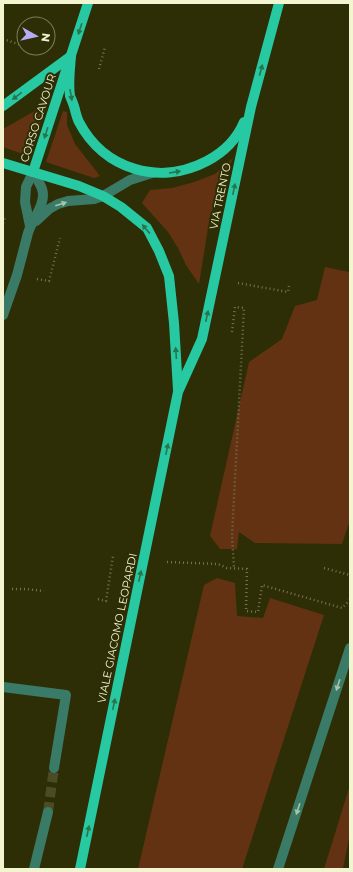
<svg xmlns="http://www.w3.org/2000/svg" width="353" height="872" font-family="Montserrat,sans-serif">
<rect width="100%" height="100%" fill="#2d2e05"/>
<g fill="#623213">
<path d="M 47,104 L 28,156 L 3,147 L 3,129 Z"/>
<path d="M 63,111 L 67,112 L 67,125 L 75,144 L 100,176 L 94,178 L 46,162 Z"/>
<path d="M 233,158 L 222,183 L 210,216 L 199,284 L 186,265 L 178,248 L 168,232 L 142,203 L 150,190 L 172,188 L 194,182 L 215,174 Z"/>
<path d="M 325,267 L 349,272 L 350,269 L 350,520 L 342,544 L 255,543 L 239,532 L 237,549 L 220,549 L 210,536 L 249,362 L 282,339 L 295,306 L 317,300 Z"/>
<path d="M 217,578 L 235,583 L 237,616 L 263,618 L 270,598 L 324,615 L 242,869 L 138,869 L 204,585 Z"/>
<path d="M 350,785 L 350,833 L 343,869 L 324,869 Z"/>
</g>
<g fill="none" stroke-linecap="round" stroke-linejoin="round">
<path stroke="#4b4c23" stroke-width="10" stroke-dasharray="10 5" stroke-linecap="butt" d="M 48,812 L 54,768"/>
<g stroke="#73754d" stroke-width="2.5" stroke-dasharray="1 3" stroke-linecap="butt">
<path d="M 48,38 L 52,27"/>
<path d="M 3,39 L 24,46"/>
<path d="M 99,69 L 105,47"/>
<path d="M 3,223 L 6,216"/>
<path d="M 37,279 L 49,281 L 60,238"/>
<path d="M 238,283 L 288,292 L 289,286"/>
<path d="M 232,332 L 235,307 L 244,308 L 232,536 L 234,568"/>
<path d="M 167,562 L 218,564 L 227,568 L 247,569 L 246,611 L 258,612 L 262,585 L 342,608 L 350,600"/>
<path d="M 324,568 L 350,575"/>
<path d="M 12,589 L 26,589 L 44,591"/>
<path d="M 98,599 L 106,601 L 113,556"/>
</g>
<g stroke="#3a7b67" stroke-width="10">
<path d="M 36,221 L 49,209 L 58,204 L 68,201 L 94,199 L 103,196 L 130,180 L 152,173"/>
<path d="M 30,226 L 25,202 L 26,187 L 33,172"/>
<path d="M 3,315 L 17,275 L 28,233 C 32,220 47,203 42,189 C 40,183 36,178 33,172"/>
<path d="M 3,687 L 66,695 L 54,768"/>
<path d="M 34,869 L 48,812"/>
<path d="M 278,869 L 350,648"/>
</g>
<g stroke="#26c9a2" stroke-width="10">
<path d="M 71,56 C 70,69 68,83 70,96 C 72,101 74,105 75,110 C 76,114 77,118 79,122 C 104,170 160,186 207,161 C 224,152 237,139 244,122"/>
<path d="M 3,106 L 71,56"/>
<path d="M 3,163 L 79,186 L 103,196 L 121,207 L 147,228 L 159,251 L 169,276 L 174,323 L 178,390"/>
<path d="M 33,172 L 88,3"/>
<path d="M 80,869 L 178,392 L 202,339 L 251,107 L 279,3"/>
</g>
</g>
<defs><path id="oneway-solid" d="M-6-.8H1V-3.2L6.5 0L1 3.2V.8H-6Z"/></defs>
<g fill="#2a744c">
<use href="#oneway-solid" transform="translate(80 29) rotate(108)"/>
<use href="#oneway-solid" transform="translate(261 70) rotate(-75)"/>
<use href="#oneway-solid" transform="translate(71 95) rotate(80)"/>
<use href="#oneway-solid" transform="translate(17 96) rotate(143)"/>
<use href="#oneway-solid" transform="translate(46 133) rotate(108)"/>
<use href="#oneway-solid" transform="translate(175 172) rotate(-9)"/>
<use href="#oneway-solid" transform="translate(234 189) rotate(-78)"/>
<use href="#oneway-solid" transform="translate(146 229) rotate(-130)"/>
<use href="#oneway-solid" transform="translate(207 316) rotate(-78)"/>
<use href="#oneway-solid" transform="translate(176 353) rotate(-94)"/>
<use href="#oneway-solid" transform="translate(167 449) rotate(-78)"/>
<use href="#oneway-solid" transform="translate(140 576) rotate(-78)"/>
<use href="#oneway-solid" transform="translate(114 704) rotate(-78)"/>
<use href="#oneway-solid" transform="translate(88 831) rotate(-78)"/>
</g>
<g fill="#a8c4a5">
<use href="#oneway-solid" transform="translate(61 204) rotate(-18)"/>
<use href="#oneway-solid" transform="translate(338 685) rotate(108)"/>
<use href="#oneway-solid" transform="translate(298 809) rotate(108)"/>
</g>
<g text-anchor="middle" stroke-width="4" stroke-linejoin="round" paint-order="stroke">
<g font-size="11" fill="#f2f5cf" stroke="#2d2e05">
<text transform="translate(38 118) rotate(-72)" y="4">CORSO CAVOUR</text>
<text transform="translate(220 196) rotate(-78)" y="4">VIA TRENTO</text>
<text transform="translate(117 628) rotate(-78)" y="4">VIALE GIACOMO LEOPARDI</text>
</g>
</g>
<rect width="353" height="872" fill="none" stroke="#f2f5cf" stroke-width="8"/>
<g transform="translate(36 36) rotate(98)"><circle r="19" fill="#2d2e05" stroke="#7c7e56"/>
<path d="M0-3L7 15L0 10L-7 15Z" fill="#b7abf8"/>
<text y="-6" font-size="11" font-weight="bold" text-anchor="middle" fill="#f2f5cf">N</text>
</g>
</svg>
